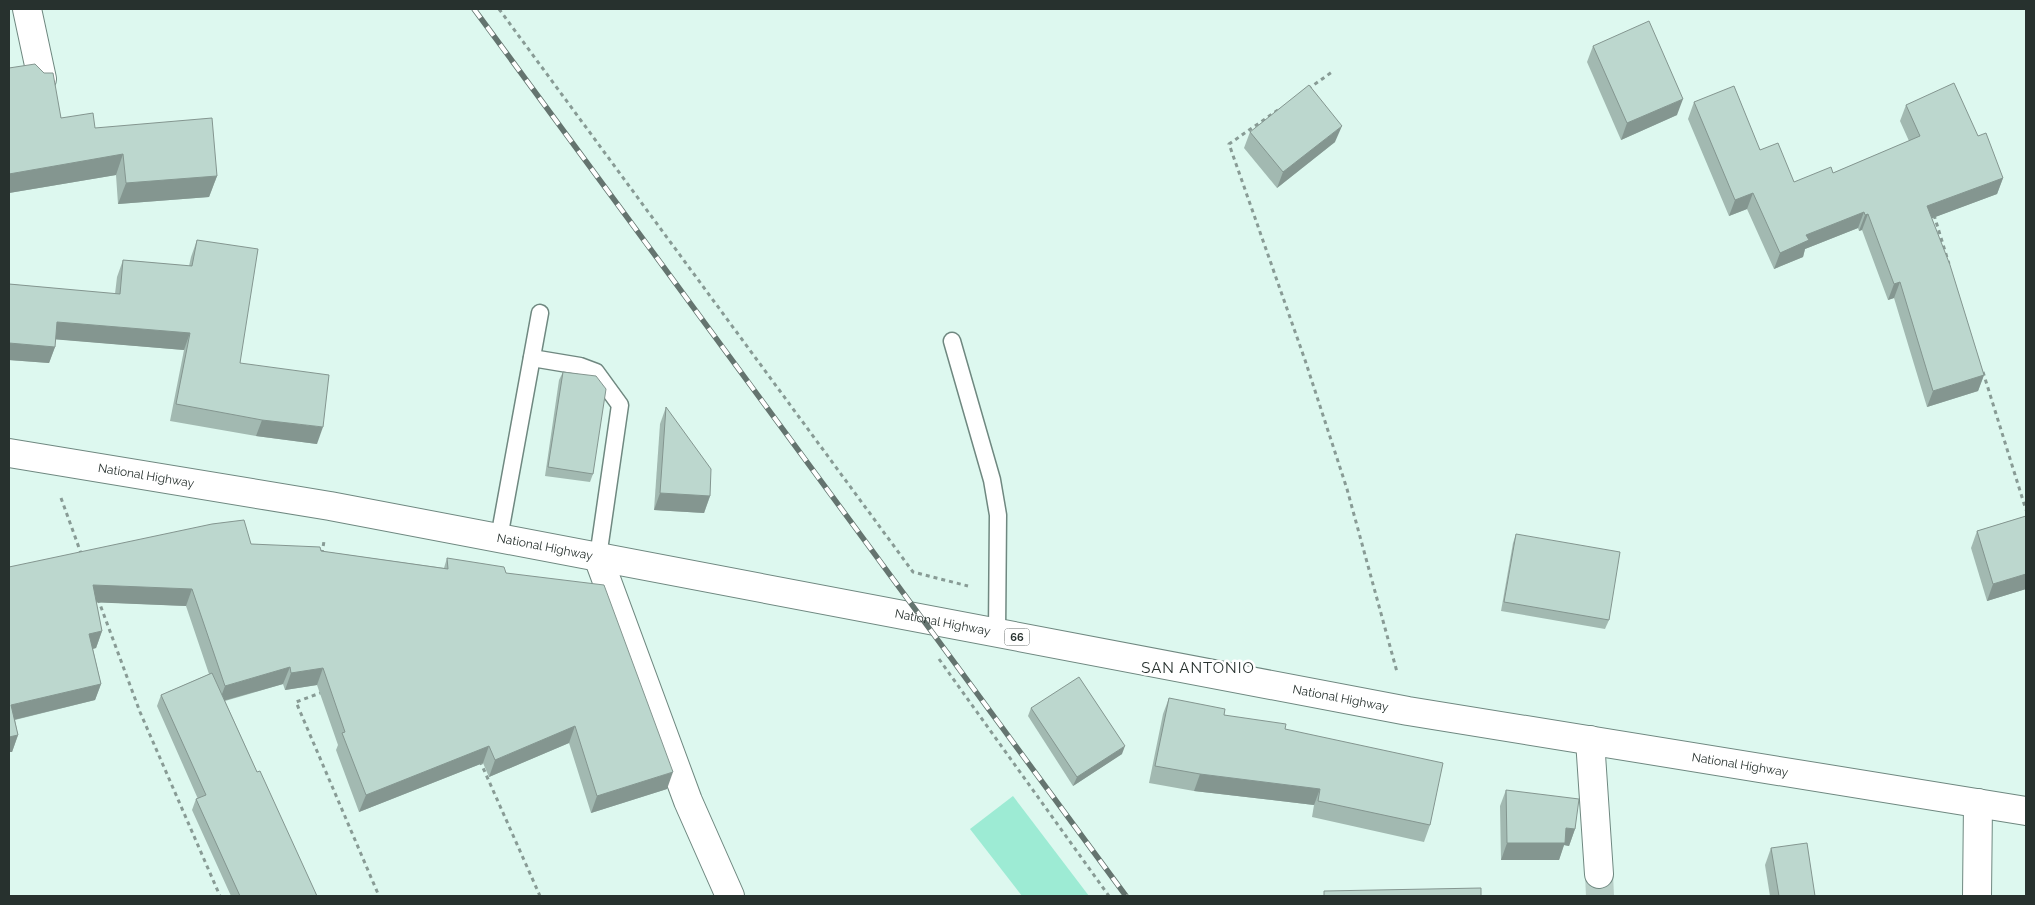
<svg xmlns="http://www.w3.org/2000/svg" width="2035" height="905" font-family="Raleway,sans-serif">
<rect width="100%" height="100%" fill="#ddf8ef"/>
<path fill="#9debd4" d="M 1013,796 L 1089,896 L 1022,896 L 970,829 Z"/>
<g fill="none" stroke-linecap="round" stroke-linejoin="round">
<path stroke="#b9d0c8" stroke-width="28" stroke-dasharray="28 14" stroke-linecap="butt" d="M 1599,874 L 1600,896"/>
<g stroke="#6f8880" stroke-width="19">
<g id="service">
<path d="M 952,341 L 992,480 L 998,515 L 997,633"/>
<path d="M 532,358 L 580,366 L 596,372 L 620,405 L 598,557"/>
<path d="M 499,538 L 540,313"/>
</g>
</g>
<g stroke="#6f8880" stroke-width="30">
<g id="minor">
<path d="M 27,9 L 42,79"/>
<path d="M 598,557 L 688,801 L 730,896"/>
<path d="M 1590,740 L 1599,874"/>
<path d="M 1977,896 L 1978,803"/>
</g>
</g>
<g stroke="#6f8880" stroke-width="30">
<g id="primary">
<path id="s1" d="M 9,453 L 330,506 L 1408,711 L 2026,811"/>
</g>
</g>
<g stroke="#889b95" stroke-width="3" stroke-dasharray="4 4" stroke-linecap="butt">
<path d="M 499,9 L 913,572 L 968,586"/>
<path d="M 1308,89 L 1332,72"/>
<path d="M 1278,110 L 1229,144 L 1305,360 L 1347,489 L 1397,672"/>
<path d="M 1934,215 L 1949,264"/>
<path d="M 1983,372 L 2026,510"/>
<path d="M 61,498 L 82,556"/>
<path d="M 322,554 L 324,541"/>
<path d="M 98,599 L 140,712 L 220,896"/>
<path d="M 939,659 L 1109,896"/>
<path d="M 323,692 L 296,702 L 379,896"/>
<path d="M 480,761 L 540,896"/>
</g>
<use href="#service" stroke="#fff" stroke-width="16"/>
<use href="#minor" stroke="#fff" stroke-width="28"/>
<use href="#primary" stroke="#fff" stroke-width="28"/>
<g stroke="#64746f" stroke-width="5.5">
<path id="rail" d="M 474,9 L 1126,896"/>
</g>
<use href="#rail" stroke="#fff" stroke-width="4" stroke-dasharray="11" stroke-linecap="butt"/>
</g>
<g fill="#a2b9b1">
<path d="M 1593,46 L 1677,115 L 1621,140 L 1587,62 Z"/>
<path d="M 9,68 L 44,73 L 61,118 L 95,128 L 217,176 L 209,197 L 118,204 L 116,175 L 9,193 Z"/>
<path d="M 1694,102 L 1760,150 L 1794,182 L 1833,173 L 1909,141 L 1900,121 L 1906,105 L 1978,136 L 2003,178 L 1997,194 L 1932,218 L 1984,375 L 1978,391 L 1927,407 L 1894,298 L 1888,300 L 1862,230 L 1859,231 L 1858,228 L 1805,249 L 1803,257 L 1774,269 L 1747,209 L 1729,216 L 1688,119 Z"/>
<path d="M 1250,132 L 1335,142 L 1277,188 L 1244,148 Z"/>
<path d="M 197,240 L 240,363 L 317,444 L 256,436 L 170,421 L 184,350 L 55,339 L 55,347 L 49,363 L 9,360 L 9,284 L 115,294 L 117,277 L 123,260 L 189,266 L 191,257 Z"/>
<path d="M 563,372 L 593,474 L 590,482 L 545,476 L 559,380 Z"/>
<path d="M 666,407 L 710,496 L 704,513 L 654,510 L 660,424 Z"/>
<path d="M 2026,516 L 2026,589 L 1987,601 L 1971,548 L 1977,531 Z"/>
<path d="M 1516,534 L 1609,620 L 1605,629 L 1501,611 L 1513,543 Z"/>
<path d="M 251,544 L 321,551 L 444,568 L 447,558 L 506,573 L 667,789 L 591,813 L 569,743 L 489,777 L 483,763 L 359,812 L 336,750 L 338,745 L 317,685 L 285,690 L 283,684 L 225,701 L 257,772 L 317,896 L 231,896 L 192,810 L 196,799 L 198,799 L 157,706 L 161,695 L 209,674 L 186,606 L 96,602 L 102,631 L 96,648 L 93,649 L 101,684 L 95,700 L 15,720 L 18,735 L 12,752 L 9,567 Z"/>
<path d="M 1169,698 L 1224,715 L 1285,729 L 1430,825 L 1424,842 L 1312,817 L 1314,805 L 1194,791 L 1149,783 L 1163,714 Z"/>
<path d="M 1031,708 L 1122,754 L 1073,786 L 1028,716 Z"/>
<path d="M 1506,790 L 1575,829 L 1569,846 L 1564,845 L 1559,860 L 1501,860 L 1500,806 Z"/>
<path d="M 1771,848 L 1815,896 L 1770,896 L 1765,865 Z"/>
</g>
<g fill="#849690">
<path d="M 1683,99 L 1677,115 L 1621,140 L 1627,123 Z"/>
<path d="M 1342,126 L 1335,142 L 1277,188 L 1283,172 Z"/>
<path d="M 123,154 L 116,175 L 9,193 L 9,174 Z"/>
<path d="M 217,176 L 209,197 L 118,204 L 126,183 Z"/>
<path d="M 2003,178 L 1997,194 L 1922,222 L 1927,206 Z"/>
<path d="M 1753,193 L 1747,209 L 1729,216 L 1735,200 Z"/>
<path d="M 1864,212 L 1858,228 L 1805,249 L 1803,257 L 1774,269 L 1780,253 L 1806,235 Z"/>
<path d="M 1868,214 L 1862,230 L 1859,231 L 1865,215 Z"/>
<path d="M 1900,282 L 1894,298 L 1888,300 L 1894,284 Z"/>
<path d="M 57,322 L 190,333 L 184,350 L 51,339 Z"/>
<path d="M 9,343 L 55,347 L 49,363 L 9,360 Z"/>
<path d="M 1984,375 L 1978,391 L 1927,407 L 1933,391 Z"/>
<path d="M 262,420 L 323,427 L 317,444 L 256,436 Z"/>
<path d="M 660,493 L 710,496 L 704,513 L 654,510 Z"/>
<path d="M 2026,574 L 2026,589 L 1987,601 L 1993,584 Z"/>
<path d="M 93,585 L 192,589 L 186,606 L 87,602 Z"/>
<path d="M 102,631 L 96,648 L 83,651 L 89,634 Z"/>
<path d="M 290,667 L 283,684 L 219,702 L 225,686 Z"/>
<path d="M 323,668 L 317,685 L 285,690 L 291,673 Z"/>
<path d="M 101,684 L 95,700 L 9,721 L 11,705 Z"/>
<path d="M 575,726 L 569,743 L 489,777 L 495,760 Z"/>
<path d="M 18,735 L 12,752 L 9,752 L 9,737 Z"/>
<path d="M 489,746 L 483,763 L 359,812 L 366,795 Z"/>
<path d="M 1125,746 L 1122,754 L 1073,786 L 1077,777 Z"/>
<path d="M 673,772 L 667,789 L 591,813 L 597,796 Z"/>
<path d="M 1200,774 L 1320,789 L 1314,805 L 1194,791 Z"/>
<path d="M 1566,828 L 1575,829 L 1569,846 L 1564,845 L 1559,860 L 1501,860 L 1507,843 Z"/>
</g>
<g fill="#bcd7ce" stroke="#849690">
<path d="M 1649,21 L 1683,99 L 1627,123 L 1593,46 Z"/>
<path d="M 35,64 L 44,73 L 53,73 L 61,118 L 93,113 L 95,128 L 212,118 L 217,176 L 126,183 L 123,154 L 9,174 L 9,68 Z"/>
<path d="M 1954,83 L 1978,136 L 1986,133 L 2003,178 L 1927,206 L 1950,265 L 1984,375 L 1933,391 L 1900,282 L 1894,284 L 1868,214 L 1865,215 L 1864,212 L 1806,235 L 1809,240 L 1780,253 L 1753,193 L 1735,200 L 1694,102 L 1734,86 L 1760,150 L 1778,143 L 1794,182 L 1831,167 L 1833,173 L 1920,136 L 1906,105 Z"/>
<path d="M 1309,85 L 1342,126 L 1283,172 L 1250,132 Z"/>
<path d="M 197,240 L 258,249 L 240,363 L 329,375 L 323,427 L 262,420 L 176,404 L 190,333 L 57,322 L 55,347 L 9,343 L 9,284 L 120,294 L 123,260 L 192,266 Z"/>
<path d="M 563,372 L 596,376 L 606,389 L 593,474 L 548,467 Z"/>
<path d="M 666,407 L 711,469 L 710,496 L 660,493 Z"/>
<path d="M 2026,516 L 2026,574 L 1993,584 L 1977,531 Z"/>
<path d="M 244,520 L 251,544 L 320,547 L 321,551 L 448,569 L 447,558 L 504,567 L 506,573 L 604,585 L 673,772 L 597,796 L 575,726 L 495,760 L 489,746 L 366,795 L 342,733 L 345,732 L 323,668 L 291,673 L 290,667 L 225,686 L 192,589 L 93,585 L 102,631 L 89,634 L 101,684 L 11,705 L 18,735 L 9,737 L 9,567 L 212,524 Z"/>
<path d="M 1516,534 L 1620,552 L 1609,620 L 1504,602 Z"/>
<path d="M 212,673 L 257,772 L 260,771 L 317,896 L 240,896 L 196,799 L 206,795 L 161,695 Z"/>
<path d="M 1079,677 L 1125,746 L 1077,777 L 1031,708 Z"/>
<path d="M 1169,698 L 1225,709 L 1224,715 L 1286,724 L 1285,729 L 1443,763 L 1430,825 L 1318,801 L 1320,789 L 1200,774 L 1155,766 Z"/>
<path d="M 1506,790 L 1579,799 L 1575,829 L 1566,828 L 1565,843 L 1507,843 Z"/>
<path d="M 1807,843 L 1815,896 L 1779,896 L 1771,848 Z"/>
<path d="M 1481,888 L 1481,896 L 1324,896 L 1324,891 Z"/>
</g>
<g text-anchor="middle" stroke-width="5" stroke-linejoin="round" paint-order="stroke">
<rect fill="#fff" stroke="#686f6d" stroke-width="1" x="1004.5" y="628.5" width="25" height="17" rx="4"/>
<g font-size="11" font-weight="bold" fill="#27312e">
<text x="1017" y="641">66</text>
</g>
<g font-size="12" fill="#27312e" stroke="#fff">
<text dy="4" stroke="none"><textPath href="#s1" startOffset="139">National Highway</textPath></text>
<text dy="4" stroke="none"><textPath href="#s1" startOffset="544">National Highway</textPath></text>
<text dy="4" stroke="none"><textPath href="#s1" startOffset="949">National Highway</textPath></text>
<text dy="4" stroke="none"><textPath href="#s1" startOffset="1354">National Highway</textPath></text>
<text dy="4" stroke="none"><textPath href="#s1" startOffset="1759">National Highway</textPath></text>
</g>
<g font-size="15" letter-spacing="1" fill="#27312e" stroke="#fff">
<text x="1198" y="673">SAN ANTONIO</text>
</g>
</g>
<rect width="2035" height="905" fill="none" stroke="#27312e" stroke-width="20"/>
</svg>
